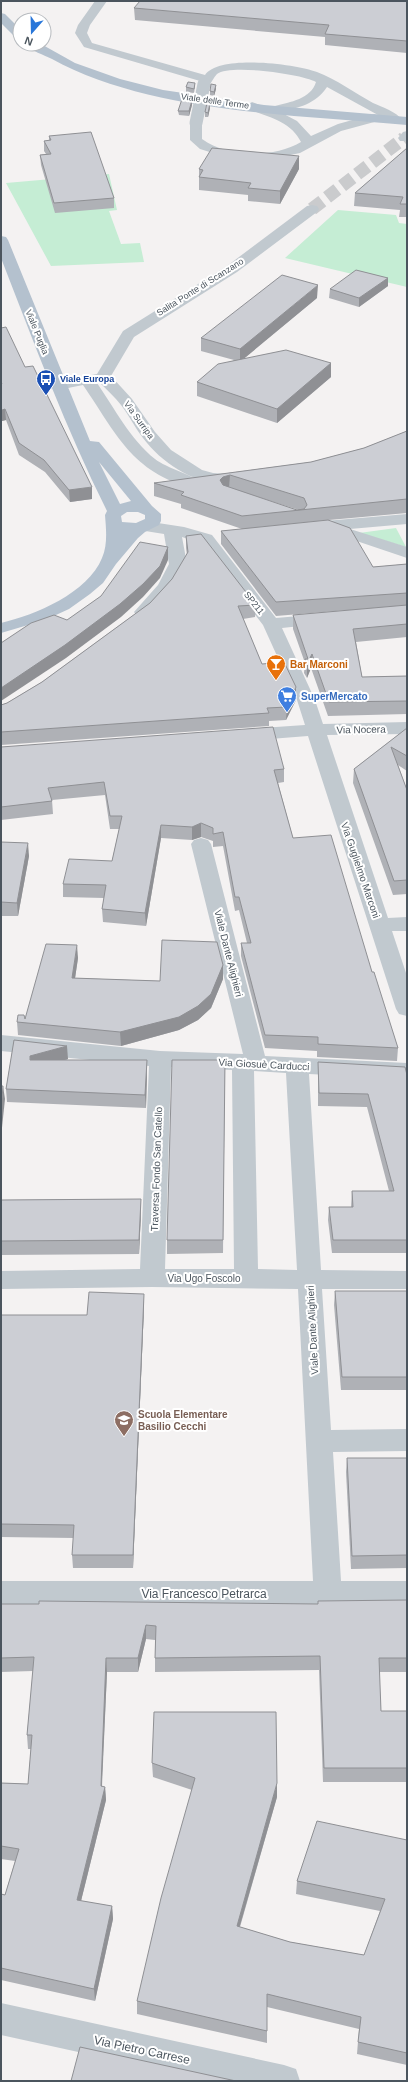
<svg xmlns="http://www.w3.org/2000/svg" width="408" height="2082" font-family="Helvetica,sans-serif">
<rect width="100%" height="100%" fill="#f4f2f2"/>
<g fill="#c5edd4">
<path d="M 109,174 L 117,210 L 109,211 L 121,244 L 140,243 L 144,262 L 51,266 L 6,183 Z"/>
<path d="M 338,210 L 396,215 L 399,223 L 407,224 L 407,287 L 285,258 Z"/>
<path d="M 396,528 L 406,547 L 359,533 Z"/>
</g>
<g fill="none" stroke-linecap="round" stroke-linejoin="round">
<path stroke="#cacbcd" stroke-width="13" stroke-dasharray="13 6" stroke-linecap="butt" d="M 312,209 L 404,138"/>
<g fill="#c1c9cf" fill-rule="evenodd">
<path d="M 95,1 L 107,1 L 90,25 L 87,33 L 92,43 L 205,75 C 219,54 295,64 317,72 C 336,79 355,93 373,103 C 382,107 397,112 402,120 L 396,124 L 379,116 L 380,118 L 378,121 L 341,131 L 300,153 L 271,159 L 229,158 L 200,149 L 190,140 L 190,123 L 192,120 L 196,119 L 202,123 L 202,139 C 228,158 274,158 301,142 C 292,122 267,116 248,109 L 246,106 L 252,102 L 273,110 L 275,106 C 290,102 311,99 316,82 C 302,74 230,64 217,74 C 214,77 211,83 208,87 L 204,88 L 198,84 L 200,81 L 84,47 L 75,33 L 78,25 ZM 327,87 L 378,115 L 374,114 L 338,124 L 311,136 L 297,121 L 280,112 C 298,108 316,104 327,87 Z"/>
<path d="M 407,131 L 407,141 L 400,141 L 398,138 L 403,132 Z"/>
<path d="M 312,205 L 317,206 L 319,209 L 317,212 L 237,272 L 134,337 L 111,376 L 132,399 L 155,432 L 171,450 L 202,470 L 213,473 L 241,475 L 243,478 L 241,481 C 204,491 165,467 143,438 C 135,428 129,415 121,405 C 115,397 107,390 100,383 L 97,383 C 115,409 130,439 155,459 C 166,468 196,476 201,483 L 199,486 L 193,488 C 132,473 116,433 83,385 L 58,390 L 53,388 L 50,385 L 53,382 L 97,374 L 123,331 L 227,266 L 307,206 Z"/>
<path d="M 407,514 L 407,524 L 350,529 L 407,547 L 407,558 L 327,531 L 307,531 L 305,527 L 307,523 L 313,522 Z"/>
<path d="M 145,521 L 184,527 L 212,535 L 276,618 L 322,614 L 328,615 L 331,619 L 328,623 L 282,628 L 315,700 L 323,724 L 407,722 L 407,734 L 327,735 L 388,918 L 407,917 L 407,931 L 392,931 L 407,976 L 407,1016 L 399,1014 L 396,1009 L 308,736 L 246,741 L 239,739 L 237,735 L 239,731 L 246,729 L 305,725 L 297,700 L 263,625 L 200,543 L 182,537 L 187,564 L 174,587 L 149,616 L 143,617 L 137,616 L 134,612 L 158,585 L 169,564 L 164,534 L 139,530 L 137,526 L 139,522 Z"/>
<path d="M 201,838 L 208,840 L 211,844 L 265,1056 L 407,1063 L 407,1079 L 309,1074 L 321,1270 L 407,1271 L 407,1289 L 322,1289 L 331,1430 L 407,1429 L 407,1451 L 333,1452 L 341,1581 L 407,1581 L 407,1605 L 334,1605 L 328,1607 L 322,1605 L 1,1605 L 1,1581 L 313,1581 L 298,1289 L 152,1287 L 1,1289 L 1,1271 L 140,1269 L 149,1066 L 1,1051 L 1,1035 L 160,1051 L 243,1054 L 191,844 L 194,840 ZM 171,1067 L 232,1070 L 234,1269 L 165,1269 ZM 254,1071 L 286,1073 L 297,1270 L 258,1269 Z"/>
<path d="M 1,2003 L 284,2065 L 296,2069 L 300,2081 L 210,2081 L 1,2035 Z"/>
</g>
<g fill="#b4c1ce" fill-rule="evenodd">
<path d="M 1,13 L 5,14 L 20,29 L 20,39 L 16,38 L 1,23 Z"/>
<path d="M 26,44 L 41,44 L 75,63 L 120,79 L 163,90 L 264,105 L 407,117 L 407,125 C 297,115 150,113 52,59 C 44,55 31,51 26,44 Z"/>
<path d="M 1,236 L 6,237 L 8,240 L 90,441 L 99,442 L 152,506 L 161,514 L 161,521 L 159,525 L 145,532 L 138,538 L 116,564 L 103,583 L 90,594 L 69,609 L 45,620 L 1,633 L 1,623 C 35,615 88,593 102,558 C 108,545 106,528 105,515 L 107,511 C 66,429 34,343 1,258 ZM 99,462 L 131,501 L 120,504 ZM 127,512 L 138,512 L 145,515 L 145,519 L 136,523 L 122,522 L 121,516 Z"/>
</g>
<path stroke="#c1c9cf" stroke-width="13" d="M 196,123 L 204,84"/>
</g>
<g fill="#afb1b6" fill-rule="evenodd">
<path d="M 407,1 L 407,53 L 325,45 L 325,37 L 135,20 L 134,8 Z"/>
<path d="M 195,83 L 195,87 L 194,93 L 186,92 L 186,87 Z"/>
<path d="M 216,89 L 214,96 L 210,95 L 210,91 Z"/>
<path d="M 192,105 L 189,116 L 179,115 L 178,111 Z"/>
<path d="M 210,108 L 208,117 L 205,117 L 205,112 Z"/>
<path d="M 49,136 L 114,198 L 114,208 L 55,213 L 41,165 L 40,155 L 46,154 L 44,151 L 44,141 L 49,140 Z"/>
<path d="M 407,148 L 407,217 L 399,217 L 400,210 L 354,206 L 355,193 Z"/>
<path d="M 299,156 L 299,169 L 280,204 L 248,201 L 248,195 L 199,190 L 199,169 Z"/>
<path d="M 388,278 L 388,286 L 359,307 L 329,298 L 330,289 Z"/>
<path d="M 317,298 L 244,358 L 331,363 L 331,377 L 277,423 L 197,396 L 197,382 L 234,360 L 201,351 L 201,338 Z"/>
<path d="M 1,328 L 92,499 L 70,502 L 45,472 L 19,455 L 6,420 L 2,421 L 1,419 Z"/>
<path d="M 407,431 L 407,513 L 329,520 L 373,567 L 407,564 L 407,637 L 356,642 L 362,677 L 407,676 L 407,714 L 328,716 L 311,668 L 307,678 L 304,673 L 305,663 L 293,629 L 293,615 L 348,610 L 276,616 L 221,544 L 221,531 L 242,529 L 181,508 L 181,504 L 154,496 L 154,483 L 311,462 L 364,448 ZM 229,488 L 299,510 L 297,510 Z"/>
<path d="M 186,536 L 256,605 L 255,617 L 243,619 L 262,664 L 296,700 L 286,720 L 269,721 L 269,726 L 1,745 L 1,705 L 7,703 L 42,682 L 150,603 L 172,579 L 187,555 L 186,548 Z"/>
<path d="M 407,728 L 407,771 L 398,765 L 407,790 L 407,894 L 393,895 L 353,783 L 354,769 Z"/>
<path d="M 1,747 L 284,769 L 284,782 L 278,783 L 293,838 L 372,972 L 398,1048 L 397,1061 L 317,1057 L 317,1051 L 265,1048 L 241,956 L 241,943 L 247,943 L 239,910 L 235,911 L 223,846 L 213,847 L 213,841 L 201,837 L 192,840 L 161,838 L 146,926 L 103,922 L 102,909 L 104,898 L 63,897 L 63,884 L 112,861 L 119,829 L 110,829 L 105,795 L 52,800 L 53,814 L 1,820 Z"/>
<path d="M 1,842 L 29,856 L 18,916 L 1,916 Z"/>
<path d="M 78,958 L 75,978 L 160,981 L 223,965 L 223,979 L 211,1008 L 198,1020 L 179,1030 L 121,1046 L 18,1035 L 17,1022 L 25,1019 Z"/>
<path d="M 14,1040 L 68,1059 L 66,1060 L 147,1060 L 147,1073 L 146,1108 L 7,1102 L 6,1089 Z"/>
<path d="M 225,1060 L 223,1253 L 167,1254 L 167,1240 Z"/>
<path d="M 318,1062 L 407,1075 L 407,1253 L 332,1253 L 328,1220 L 329,1207 L 351,1207 L 352,1191 L 389,1191 L 367,1107 L 318,1106 Z"/>
<path d="M 141,1199 L 141,1213 L 139,1254 L 1,1255 L 1,1200 Z"/>
<path d="M 335,1291 L 407,1291 L 407,1390 L 341,1390 L 334,1305 Z"/>
<path d="M 144,1307 L 133,1568 L 73,1568 L 72,1555 L 74,1538 L 1,1537 L 1,1315 L 87,1315 Z"/>
<path d="M 347,1458 L 407,1458 L 407,1568 L 351,1569 L 346,1472 Z"/>
<path d="M 407,1600 L 407,1672 L 379,1672 L 381,1711 L 407,1711 L 407,1782 L 323,1782 L 319,1670 L 155,1672 L 155,1640 L 146,1639 L 138,1672 L 107,1672 L 102,1787 L 105,1787 L 106,1800 L 81,1901 L 112,1906 L 113,1919 L 95,2001 L 1,1980 L 1,1894 L 5,1895 L 15,1861 L 1,1859 L 1,1783 L 28,1784 L 31,1749 L 28,1749 L 27,1735 L 33,1671 L 1,1672 L 1,1604 L 318,1604 Z"/>
<path d="M 152,1763 L 277,1797 L 240,1927 L 290,1942 L 364,1955 L 380,1911 L 296,1894 L 297,1881 L 407,1840 L 407,2065 L 357,2054 L 359,2029 L 267,2007 L 267,2043 L 137,2014 L 137,2001 L 192,1790 L 153,1777 Z"/>
</g>
<g fill="#8f9094">
<path d="M 216,85 L 216,89 L 214,96 L 214,92 Z"/>
<path d="M 192,100 L 192,105 L 189,116 L 189,111 Z"/>
<path d="M 210,103 L 210,108 L 208,117 L 208,113 Z"/>
<path d="M 299,156 L 299,169 L 280,204 L 280,191 Z"/>
<path d="M 388,278 L 388,286 L 359,307 L 359,298 Z"/>
<path d="M 318,285 L 317,298 L 240,362 L 240,349 Z"/>
<path d="M 331,363 L 331,377 L 277,423 L 277,409 Z"/>
<path d="M 5,409 L 6,420 L 2,421 L 2,410 Z"/>
<path d="M 230,475 L 229,488 L 220,493 L 220,480 L 223,477 Z"/>
<path d="M 92,487 L 92,499 L 70,502 L 69,490 Z"/>
<path d="M 168,547 L 168,560 L 160,578 L 143,597 L 121,617 L 66,658 L 1,701 L 1,688 Z"/>
<path d="M 312,654 L 311,668 L 307,678 L 307,664 Z"/>
<path d="M 296,687 L 296,700 L 286,720 L 287,707 Z"/>
<path d="M 201,823 L 201,837 L 192,840 L 192,827 Z"/>
<path d="M 161,825 L 161,838 L 146,926 L 145,913 Z"/>
<path d="M 28,843 L 29,856 L 18,916 L 17,903 Z"/>
<path d="M 77,945 L 78,958 L 73,992 L 72,978 Z"/>
<path d="M 223,965 L 223,979 L 211,1008 L 198,1020 L 179,1030 L 121,1046 L 120,1032 Z"/>
<path d="M 67,1046 L 68,1059 L 31,1069 L 30,1056 Z"/>
<path d="M 147,1060 L 147,1073 L 146,1108 L 145,1095 Z"/>
<path d="M 3,1086 L 5,1099 L 1,1137 L 1,1111 Z"/>
<path d="M 141,1199 L 141,1213 L 139,1254 L 139,1240 Z"/>
<path d="M 144,1294 L 144,1307 L 133,1568 L 133,1555 Z"/>
<path d="M 146,1625 L 146,1639 L 138,1672 L 138,1658 Z"/>
<path d="M 106,1658 L 107,1672 L 101,1800 L 101,1786 Z"/>
<path d="M 277,1783 L 277,1797 L 236,1939 L 237,1926 Z"/>
<path d="M 105,1787 L 106,1800 L 78,1913 L 77,1900 Z"/>
<path d="M 112,1906 L 113,1919 L 95,2001 L 94,1989 Z"/>
</g>
<g fill="#ccced4" stroke="#8f9094" fill-rule="evenodd">
<path d="M 140,1 L 407,1 L 407,41 L 325,34 L 329,25 L 134,8 Z"/>
<path d="M 188,82 L 195,83 L 194,89 L 186,87 Z"/>
<path d="M 211,84 L 216,85 L 214,92 L 210,91 Z"/>
<path d="M 182,99 L 192,100 L 189,111 L 178,111 Z"/>
<path d="M 207,103 L 210,103 L 208,113 L 205,112 Z"/>
<path d="M 91,132 L 114,198 L 54,203 L 40,155 L 51,154 L 44,141 L 51,140 L 49,136 Z"/>
<path d="M 212,148 L 299,156 L 280,191 L 248,188 L 251,183 L 199,177 L 203,170 L 199,169 Z"/>
<path d="M 407,148 L 407,204 L 400,204 L 403,197 L 355,193 Z"/>
<path d="M 356,270 L 388,278 L 359,298 L 330,289 Z"/>
<path d="M 282,275 L 318,285 L 240,349 L 201,338 Z"/>
<path d="M 6,327 L 25,367 L 33,366 L 92,487 L 69,490 L 44,460 L 19,443 L 5,409 L 2,410 L 1,409 L 1,384 L 2,384 L 1,382 L 1,328 Z"/>
<path d="M 286,350 L 331,363 L 277,409 L 197,382 L 218,364 Z"/>
<path d="M 407,431 L 407,499 L 242,516 L 181,495 L 184,492 L 154,483 L 311,462 L 364,448 ZM 230,475 L 304,498 L 307,505 L 304,509 L 297,510 L 223,485 L 220,480 L 223,477 Z"/>
<path d="M 328,520 L 350,528 L 373,567 L 407,564 L 407,593 L 276,602 L 221,531 Z"/>
<path d="M 201,534 L 256,605 L 238,606 L 262,664 L 284,662 L 296,687 L 287,707 L 267,708 L 269,713 L 1,732 L 1,705 L 7,703 L 42,682 L 150,603 L 172,579 L 188,552 L 186,536 Z"/>
<path d="M 140,542 L 168,547 L 160,566 L 143,584 L 120,604 L 65,645 L 1,688 L 1,643 L 31,623 L 54,615 L 67,620 L 101,596 Z"/>
<path d="M 407,605 L 407,624 L 353,629 L 362,677 L 407,676 L 407,701 L 329,702 L 312,654 L 307,664 L 305,659 L 308,659 L 293,615 Z"/>
<path d="M 273,727 L 284,769 L 274,770 L 293,838 L 331,835 L 372,972 L 374,972 L 398,1048 L 318,1044 L 318,1037 L 265,1035 L 241,943 L 251,943 L 239,897 L 235,897 L 223,832 L 213,834 L 213,828 L 201,823 L 192,827 L 161,825 L 145,913 L 102,909 L 106,885 L 63,884 L 69,859 L 112,861 L 122,816 L 110,816 L 104,782 L 48,788 L 52,801 L 1,807 L 1,747 Z"/>
<path d="M 407,728 L 407,756 L 391,747 L 407,790 L 407,880 L 394,881 L 354,769 Z"/>
<path d="M 1,842 L 28,843 L 17,903 L 1,902 Z"/>
<path d="M 162,940 L 217,942 L 223,965 L 211,994 L 198,1006 L 179,1017 L 120,1032 L 17,1022 L 18,1015 L 24,1015 L 25,1019 L 46,944 L 77,945 L 72,978 L 160,981 Z"/>
<path d="M 14,1040 L 67,1046 L 30,1056 L 30,1060 L 147,1060 L 145,1095 L 6,1089 Z"/>
<path d="M 172,1060 L 225,1060 L 223,1240 L 167,1240 Z"/>
<path d="M 318,1062 L 405,1067 L 407,1075 L 407,1240 L 333,1240 L 329,1207 L 353,1207 L 352,1191 L 394,1191 L 368,1094 L 319,1093 Z"/>
<path d="M 1,1086 L 3,1086 L 1,1111 Z"/>
<path d="M 141,1199 L 139,1240 L 1,1241 L 1,1200 Z"/>
<path d="M 335,1291 L 407,1291 L 407,1377 L 342,1377 Z"/>
<path d="M 89,1292 L 144,1294 L 133,1555 L 72,1555 L 74,1525 L 1,1524 L 1,1315 L 87,1315 Z"/>
<path d="M 347,1458 L 407,1458 L 407,1555 L 352,1556 Z"/>
<path d="M 407,1600 L 407,1658 L 379,1658 L 381,1711 L 407,1711 L 407,1768 L 324,1768 L 320,1656 L 155,1658 L 156,1626 L 146,1625 L 138,1658 L 106,1658 L 101,1786 L 105,1787 L 77,1900 L 112,1906 L 94,1989 L 1,1968 L 1,1894 L 5,1895 L 19,1849 L 1,1846 L 1,1783 L 28,1784 L 32,1735 L 27,1735 L 34,1657 L 1,1658 L 1,1604 L 39,1604 L 39,1601 L 318,1604 L 318,1601 Z"/>
<path d="M 154,1712 L 276,1712 L 277,1783 L 237,1926 L 290,1942 L 364,1955 L 385,1899 L 297,1881 L 317,1821 L 407,1840 L 407,2053 L 358,2042 L 361,2017 L 267,1994 L 267,2031 L 137,2001 L 161,1898 L 195,1778 L 152,1763 Z"/>
<path d="M 80,2047 L 236,2081 L 71,2081 Z"/>
</g>
<defs>
<g id="bus-pin" transform="scale(1)"><path d="M0 17L-7.5 6A9.5 9.5 0 1 1 7.5 6Z" fill="#1a4fb4" stroke="#fff"/><path d="M-5-6H5V4H4V6H2V4H-2V6H-4V4H-5ZM-3.5-4V0h7V-4ZM-3.5 1.2v1.5H-2V1.2ZM2 1.2v1.5H3.5V1.2Z" fill="#fff"/></g>
<g id="bar-pin" transform="scale(1)"><path d="M0 17L-7.5 6A9.5 9.5 0 1 1 7.5 6Z" fill="#e8710a" stroke="#fff"/><path d="M-6-5H6L.8 .8V4.5H3.5V6h-7V4.5H-.8V.8Z" fill="#fff"/></g>
<g id="supermarket-pin" transform="scale(1)"><path d="M0 17L-7.5 6A9.5 9.5 0 1 1 7.5 6Z" fill="#3f7fe0" stroke="#fff"/><path d="M-6-5.5h2.5l.6 2H6L4.5 2H-2.5L-4.4-4H-6ZM-1.5 3.2a1.3 1.3 0 1 0 .1 0ZM3 3.2a1.3 1.3 0 1 0 .1 0Z" fill="#fff"/></g>
<g id="school-pin" transform="scale(1)"><path d="M0 17L-7.5 6A9.5 9.5 0 1 1 7.5 6Z" fill="#8d6e63" stroke="#fff"/><path d="M0-5L7-2L0 1L-7-2ZM-4 1L0 2.5L4 1V4Q0 6-4 4Z" fill="#fff"/></g>
</defs>
<g fill-rule="evenodd">
<use href="#bus-pin" x="46" y="379"/>
<use href="#bar-pin" x="276" y="664"/>
<use href="#supermarket-pin" x="287" y="696"/>
<use href="#school-pin" x="124" y="1420"/>
</g>
<g text-anchor="middle" stroke-width="4" stroke-linejoin="round" paint-order="stroke">
<g font-size="9" fill="#4b555e" stroke="#fff">
<text transform="translate(215 101) rotate(8)" y="3">Viale delle Terme</text>
<text transform="translate(200 287) rotate(-32)" y="3">Salita Ponte di Scanzano</text>
<text transform="translate(37 332) rotate(68)" y="3">Viale Puglia</text>
<text transform="translate(139 420) rotate(54)" y="3">Via Surripa</text>
<text transform="translate(254 603) rotate(52)" y="3">SP211</text>
</g>
<g font-size="9" font-weight="bold" fill="#164399" stroke="#fff" text-anchor="start">
<text x="60" y="382">Viale Europa</text>
</g>
<g font-size="10" font-weight="bold" fill="#c56008" stroke="#fff" text-anchor="start">
<text x="290" y="668">Bar Marconi</text>
</g>
<g font-size="10" font-weight="bold" fill="#366cbe" stroke="#fff" text-anchor="start">
<text x="301" y="700">SuperMercato</text>
</g>
<g font-size="10" fill="#4b555e" stroke="#fff">
<text transform="translate(361 729) rotate(-1)" y="4">Via Nocera</text>
<text transform="translate(361 870) rotate(71)" y="4">Via Guglielmo Marconi</text>
<text transform="translate(229 953) rotate(76)" y="4">Viale Dante Alighieri</text>
<text transform="translate(264 1064) rotate(3)" y="4">Via Giosuè Carducci</text>
<text transform="translate(156 1169) rotate(-88)" y="4">Traversa Fondo San Catello</text>
<text x="204" y="1282">Via Ugo Foscolo</text>
<text transform="translate(312 1330) rotate(-93)" y="4">Viale Dante Alighieri</text>
</g>
<g font-size="10" font-weight="bold" fill="#785e54" stroke="#fff" text-anchor="start">
<text x="138" y="1418">Scuola Elementare<tspan x="138" dy="12">Basilio Cecchi</tspan></text>
</g>
<g font-size="12" fill="#4b555e" stroke="#fff">
<text x="204" y="1598">Via Francesco Petrarca</text>
<text transform="translate(142 2050) rotate(12)" y="4">Via Pietro Carrese</text>
</g>
</g>
<rect width="408" height="2082" fill="none" stroke="#4b555e" stroke-width="4"/>
<g transform="translate(32 32) rotate(200)"><circle r="19" fill="#ffffff" stroke="#b7bbbf"/>
<path d="M0-3L7 15L0 10L-7 15Z" fill="#2876d9"/>
<text y="-6" font-size="11" font-weight="bold" text-anchor="middle" fill="#4b555e">N</text>
</g>
</svg>
